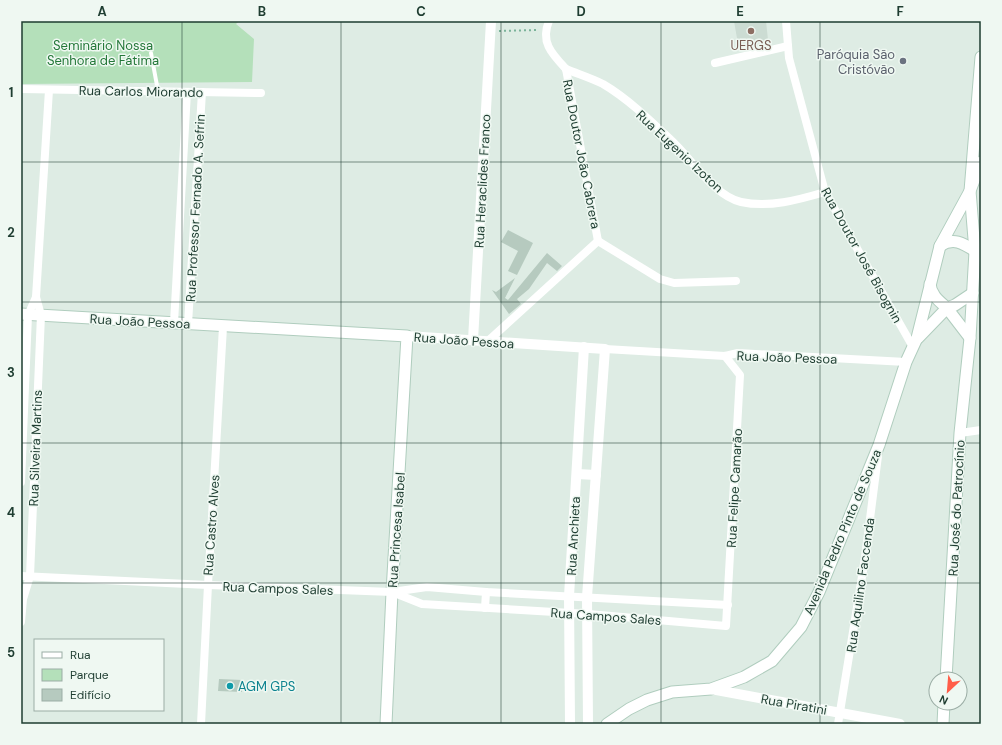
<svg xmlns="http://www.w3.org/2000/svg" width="1002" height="745" font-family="'DM Sans',sans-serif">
<rect width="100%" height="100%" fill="#deece4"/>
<path fill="#ccdcd3" d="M 734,21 L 766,21 L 768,40 L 738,44 Z"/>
<path fill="#b4e0ba" d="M 21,21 L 239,21 L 236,24 L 254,39 L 252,82 L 21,84 Z"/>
<g fill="#b6cabf">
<path d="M 508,230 L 533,243 L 517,275 L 508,271 L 518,251 L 501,242 Z"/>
<path d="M 547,253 L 562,266 L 557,271 L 547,263 L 529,289 L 517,299 L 521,304 L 509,314 L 492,290 L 496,292 L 515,278 L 505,298 L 508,300 Z"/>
<path d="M 219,679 L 242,680 L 242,692 L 218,691 Z"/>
</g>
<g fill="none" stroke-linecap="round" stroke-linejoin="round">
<g stroke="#b0cdbe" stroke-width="13">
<g id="secondary">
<path d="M 940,246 C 953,237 963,243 975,251"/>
<path d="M 930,284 C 931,295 939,301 947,308 L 955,305 L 973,293"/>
<path d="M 21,314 L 407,336 L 392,592 L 386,724"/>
<path d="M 918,338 L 947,308 L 970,338"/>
<path d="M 946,679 L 960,433 L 970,338 L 975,251 L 970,191 L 981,57"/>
<path d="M 607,724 L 629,709 L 647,700 L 672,692 L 711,689 L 744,677 L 772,661 L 801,627 L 819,592 L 879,445 L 906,362 L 917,338 L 940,246 L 970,191 L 981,162"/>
<path d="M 943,724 L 944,703"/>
</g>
</g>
<path stroke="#7bb39a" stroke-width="2" stroke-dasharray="2 3" stroke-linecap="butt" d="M 499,31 L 538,30"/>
<path stroke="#fff" stroke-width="4" d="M 151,53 L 158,91"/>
<g stroke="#fff" stroke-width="8">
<path d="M 549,21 C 540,42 552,54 566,69 L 598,241"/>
<path d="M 786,21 L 789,58 L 825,192 L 913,347"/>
<path d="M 715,63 L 788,46"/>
<path d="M 566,69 C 578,74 591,78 603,84 C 627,98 651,121 671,140 C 691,158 714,196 741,202 C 769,208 798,200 825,192"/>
<path d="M 21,89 L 261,93"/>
<path d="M 598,241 L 660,279 L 674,283 L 736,281"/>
<path d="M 174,323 L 187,92"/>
<path d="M 188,324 L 202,92"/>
<path d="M 488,341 L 598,241"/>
<path d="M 605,349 L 725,356 L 738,353 L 906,362"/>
<path d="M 960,433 L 981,430"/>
<path d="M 21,482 L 28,315 L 36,297"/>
<path d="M 21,576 L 208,585 L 392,592 L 427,587 L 486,592 L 728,605"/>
<path d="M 392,592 L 422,604 L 588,614 L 726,626 L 740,375 L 725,356"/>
<path d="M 485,608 L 486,592"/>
<path d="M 21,622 L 23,599 L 30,576 L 41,315 L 36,297 L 49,90"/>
<path d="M 201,724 L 208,585 L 223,327"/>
<path d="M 838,724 L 865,558 L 878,456"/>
</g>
<g stroke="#fff" stroke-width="10">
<path d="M 407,336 L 605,349 L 587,597 L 588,724"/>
<path d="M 473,340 L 491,21"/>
<path d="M 577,474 L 596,475"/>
<path d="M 711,689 L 900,724"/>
<path d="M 570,724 L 569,596 L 584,347"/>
</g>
<use href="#secondary" stroke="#fff" stroke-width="11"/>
</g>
<path fill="none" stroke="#1e3d31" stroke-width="1" stroke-opacity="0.55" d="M 182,21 L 182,724M 341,21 L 341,724M 501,21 L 501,724M 661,21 L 661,724M 820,21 L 820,724M 21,162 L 981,162M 21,302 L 981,302M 21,443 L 981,443M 21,583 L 981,583"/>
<circle fill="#8d6e63" stroke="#eff8f2" stroke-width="1.5" cx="751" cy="31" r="4"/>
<circle fill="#6b7280" stroke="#eff8f2" stroke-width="1.5" cx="903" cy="61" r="4"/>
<circle fill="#0f9aa8" stroke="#eff8f2" stroke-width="1.5" cx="230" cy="686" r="4"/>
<g text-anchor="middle" stroke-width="3" stroke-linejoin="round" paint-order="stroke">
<g font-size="13" fill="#247839" stroke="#eff8f2">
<text x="103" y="50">Seminário Nossa<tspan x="103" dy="15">Senhora de Fátima</tspan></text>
</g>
<g font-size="13" fill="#785e54" stroke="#eff8f2">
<text x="751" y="50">UERGS</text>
</g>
<g font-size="13" fill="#5b616d" stroke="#eff8f2" text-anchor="end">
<text x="895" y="59">Paróquia São<tspan x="895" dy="15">Cristóvão</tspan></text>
</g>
<g font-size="13" fill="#1e3d31" stroke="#eff8f2">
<text transform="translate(141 91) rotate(1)" y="5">Rua Carlos Miorando</text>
<text transform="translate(680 151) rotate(43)" y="5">Rua Eugenio Izoton</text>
<text transform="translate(582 154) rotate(79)" y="5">Rua Doutor João Cabrera</text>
<text transform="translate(482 181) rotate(-87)" y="5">Rua Heraclides Franco</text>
<text transform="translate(195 208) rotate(-87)" y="5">Rua Professor Fernado A. Sefrin</text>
<text transform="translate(862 255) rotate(61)" y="5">Rua Doutor José Bisognin</text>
<text transform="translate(140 321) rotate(3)" y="5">Rua João Pessoa</text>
<text transform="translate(464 340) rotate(4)" y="5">Rua João Pessoa</text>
<text transform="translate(787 357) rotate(2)" y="5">Rua João Pessoa</text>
<text transform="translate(35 448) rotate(-88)" y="5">Rua Silveira Martins</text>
<text transform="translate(734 488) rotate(-87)" y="5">Rua Felipe Camarão</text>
<text transform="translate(956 508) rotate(-87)" y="5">Rua José do Patrocínio</text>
<text transform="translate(211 525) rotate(-86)" y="5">Rua Castro Alves</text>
<text transform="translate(396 530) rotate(-86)" y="5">Rua Princesa Isabel</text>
<text transform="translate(842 532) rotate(-67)" y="5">Avenida Pedro Pinto de Souza</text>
<text transform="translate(573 536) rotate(-87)" y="5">Rua Anchieta</text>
<text transform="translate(860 585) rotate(-82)" y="5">Rua Aquilino Faccenda</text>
<text transform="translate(278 588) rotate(2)" y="5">Rua Campos Sales</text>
<text transform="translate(606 616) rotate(4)" y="5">Rua Campos Sales</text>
<text transform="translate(794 704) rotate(10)" y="5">Rua Piratini</text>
</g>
<g font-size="13" fill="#0d838f" stroke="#eff8f2" text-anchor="start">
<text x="238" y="691">AGM GPS</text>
</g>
</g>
<rect width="1002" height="745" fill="none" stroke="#eff8f2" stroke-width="44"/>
<rect x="34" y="639" width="130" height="72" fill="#eff8f2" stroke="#9bada5"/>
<rect x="42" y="652" width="20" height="6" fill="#ffffff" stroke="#9bada5"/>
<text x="70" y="659" font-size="12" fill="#1e3d31">Rua</text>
<rect x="42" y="669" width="20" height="12" fill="#b4e0ba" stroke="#9bada5"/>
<text x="70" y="679" font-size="12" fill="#1e3d31">Parque</text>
<rect x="42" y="689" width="20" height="12" fill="#b6cabf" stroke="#9bada5"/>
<text x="70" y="699" font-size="12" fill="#1e3d31">Edifício</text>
<g transform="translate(948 691) rotate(206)"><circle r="19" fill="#eff8f2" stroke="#9bada5"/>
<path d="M0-3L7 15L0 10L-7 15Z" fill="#ff5d49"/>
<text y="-6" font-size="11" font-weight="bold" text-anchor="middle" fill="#1e3d31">N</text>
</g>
<rect x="22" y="22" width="958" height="701" fill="none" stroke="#1e3d31" stroke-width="1.5"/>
<g font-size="13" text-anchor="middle" font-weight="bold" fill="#1e3d31">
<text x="102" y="16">A</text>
<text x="262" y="16">B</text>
<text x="421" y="16">C</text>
<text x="581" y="16">D</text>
<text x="740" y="16">E</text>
<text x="900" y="16">F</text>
<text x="11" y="97">1</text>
<text x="11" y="237">2</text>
<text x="11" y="377">3</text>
<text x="11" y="517">4</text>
<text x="11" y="657">5</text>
</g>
</svg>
